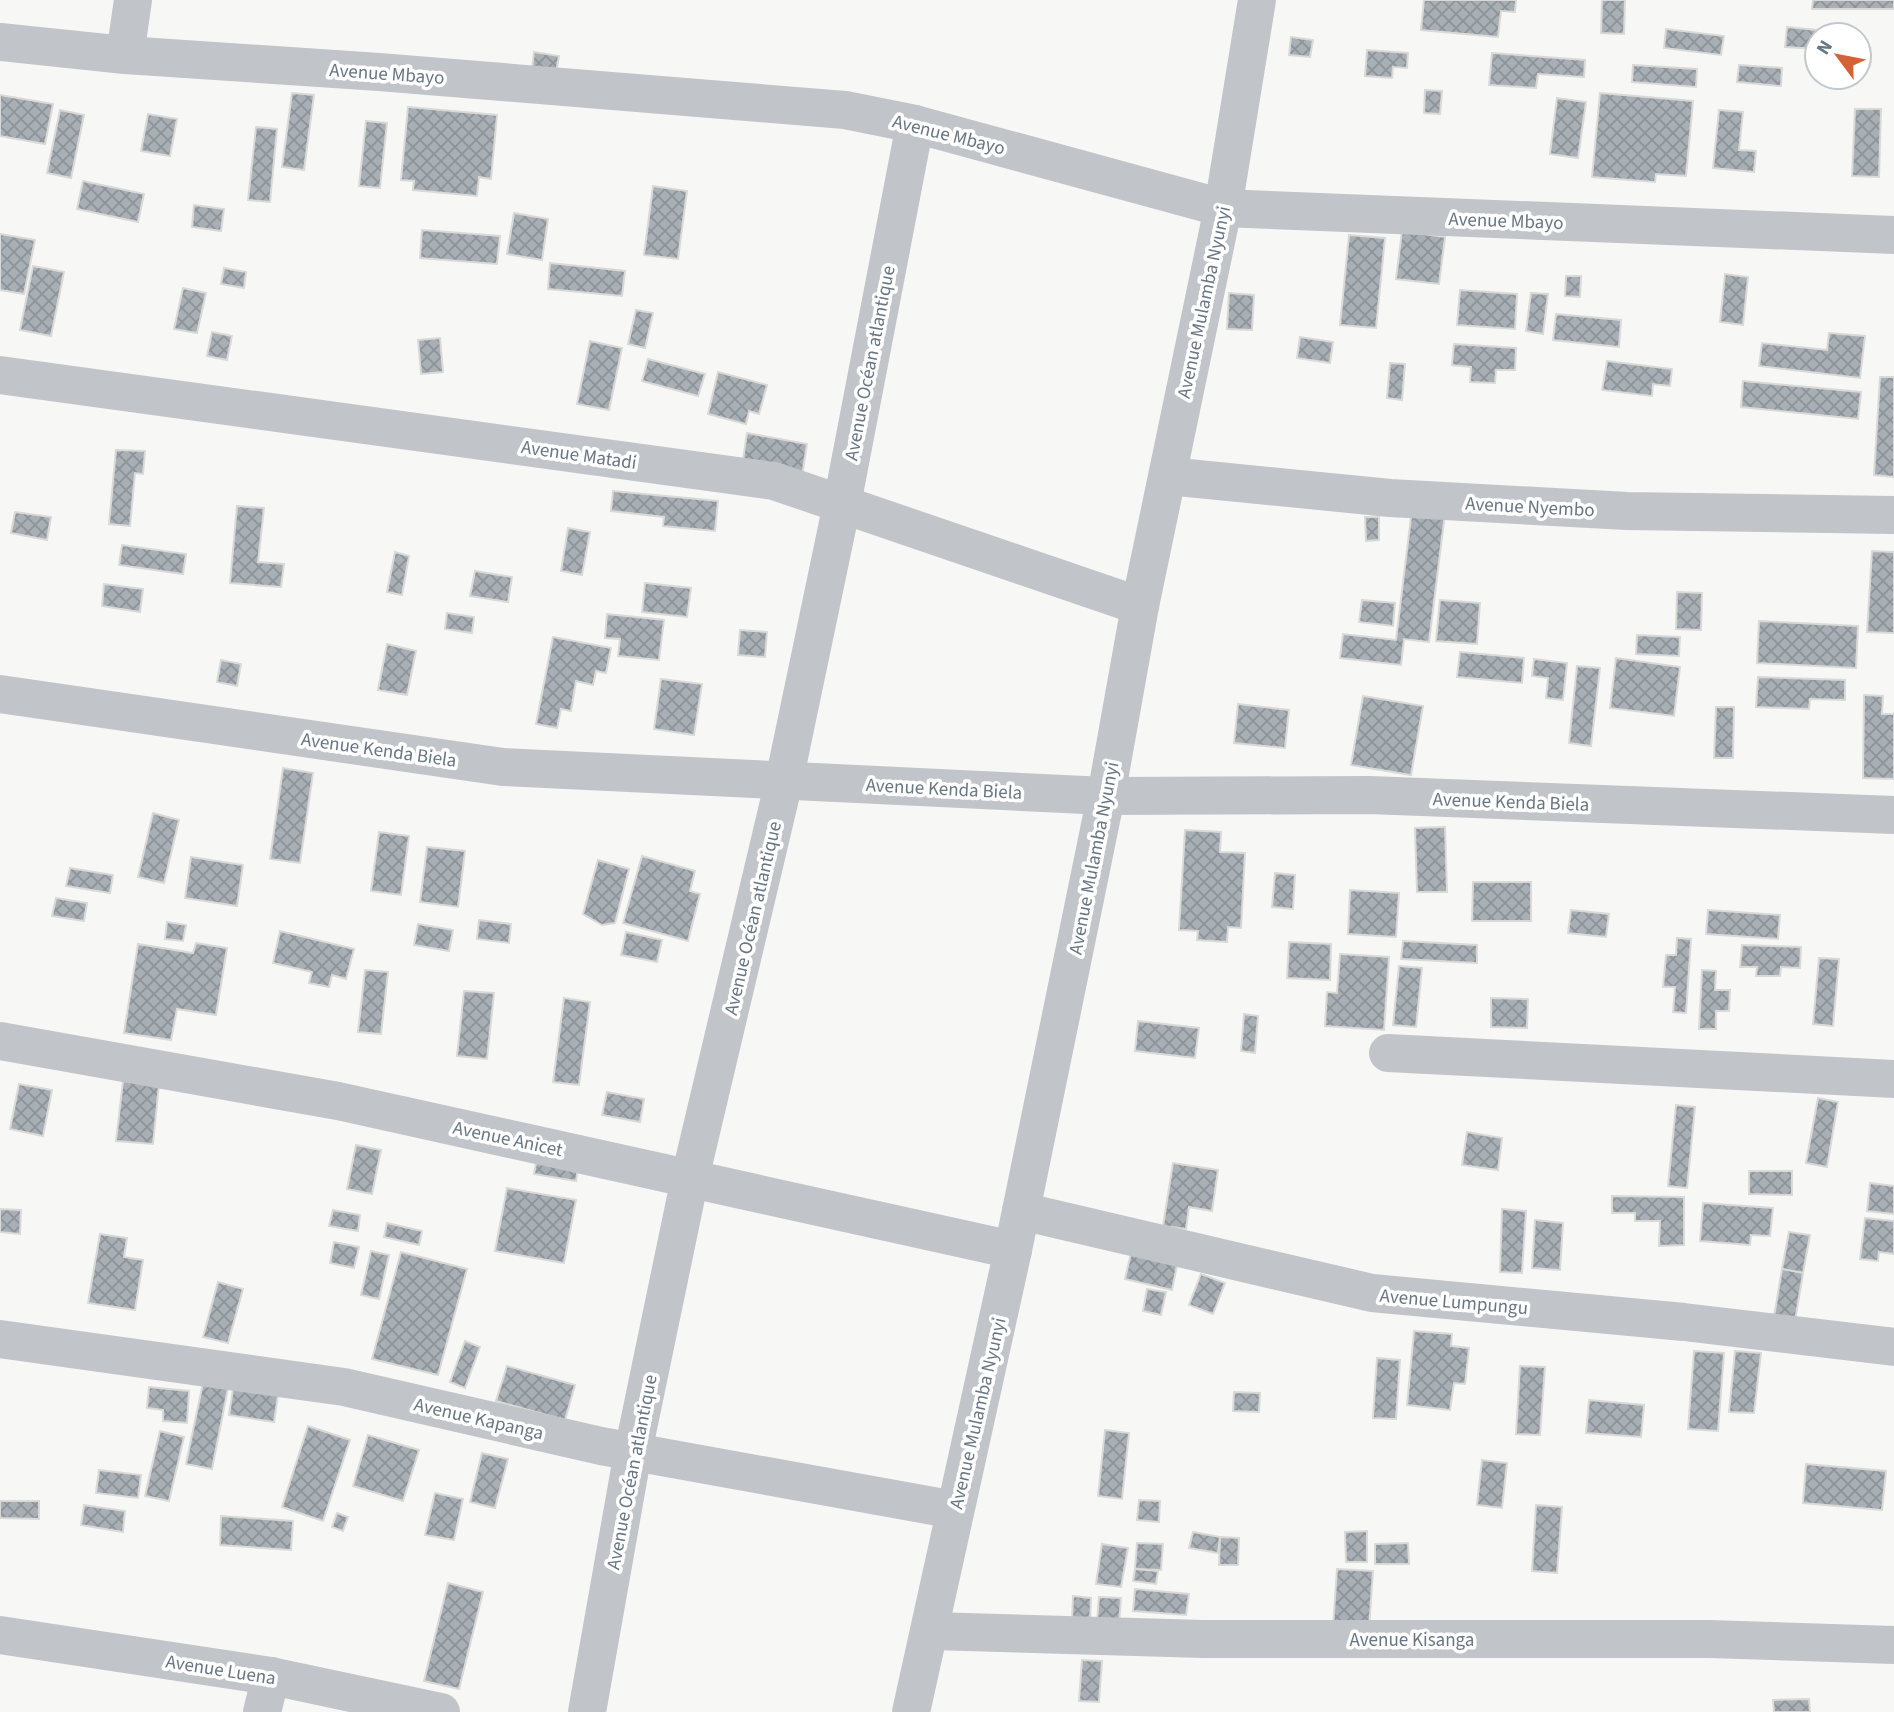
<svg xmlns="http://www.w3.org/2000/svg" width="1894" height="1712" font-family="'Source Sans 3',sans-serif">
<defs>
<pattern id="building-cross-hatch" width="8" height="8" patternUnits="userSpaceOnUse" patternTransform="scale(1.75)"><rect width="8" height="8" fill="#a8afb5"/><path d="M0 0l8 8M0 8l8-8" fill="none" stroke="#8d9399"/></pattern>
</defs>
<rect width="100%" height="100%" fill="#f7f7f5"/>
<g fill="url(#building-cross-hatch)" stroke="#d9d9d7" stroke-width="2">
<path d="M 1424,0 L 1516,0 L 1515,12 L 1501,11 L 1498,37 L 1421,30 Z"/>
<path d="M 1602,0 L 1625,0 L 1624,34 L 1601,33 Z"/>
<path d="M 1813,0 L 1894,0 L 1894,9 L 1812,9 Z"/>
<path d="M 1787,27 L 1827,31 L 1827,35 L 1817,35 L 1817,49 L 1785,47 Z"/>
<path d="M 1666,29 L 1724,36 L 1721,55 L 1664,48 Z"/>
<path d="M 1291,37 L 1313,40 L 1310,57 L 1289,55 Z"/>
<path d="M 1367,50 L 1408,53 L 1407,68 L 1393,67 L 1392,78 L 1365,76 Z"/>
<path d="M 534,52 L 559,56 L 556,72 L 532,69 Z"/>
<path d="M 1492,53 L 1585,60 L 1584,77 L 1538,74 L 1536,88 L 1489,85 Z"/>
<path d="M 1633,65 L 1697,69 L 1696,87 L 1632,82 Z"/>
<path d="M 1739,65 L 1782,68 L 1781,86 L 1737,82 Z"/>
<path d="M 1425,90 L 1442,91 L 1440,114 L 1424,113 Z"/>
<path d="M 292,93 L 314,95 L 304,170 L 282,167 Z"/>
<path d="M 1600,93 L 1693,101 L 1686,176 L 1656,174 L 1655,182 L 1592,177 Z"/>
<path d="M 0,95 L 53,104 L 45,144 L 0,136 Z"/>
<path d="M 1557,98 L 1586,102 L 1578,158 L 1550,154 Z"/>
<path d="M 408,107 L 497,115 L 491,179 L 479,177 L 477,196 L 413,190 L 414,181 L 401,180 Z"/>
<path d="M 1855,109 L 1881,109 L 1879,177 L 1852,176 Z"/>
<path d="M 60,110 L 84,115 L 71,178 L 47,173 Z"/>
<path d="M 1719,110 L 1743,112 L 1739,150 L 1756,151 L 1754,172 L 1713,168 Z"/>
<path d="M 148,114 L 177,119 L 170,156 L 141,151 Z"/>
<path d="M 366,121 L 387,123 L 380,188 L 359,186 Z"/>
<path d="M 256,127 L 277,129 L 270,202 L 248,200 Z"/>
<path d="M 83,181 L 144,194 L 138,222 L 77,209 Z"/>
<path d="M 653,186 L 687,191 L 678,259 L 644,255 Z"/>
<path d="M 194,205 L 224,209 L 221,231 L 192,227 Z"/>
<path d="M 514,213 L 548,219 L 542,260 L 507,254 Z"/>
<path d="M 422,230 L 500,236 L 497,264 L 420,258 Z"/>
<path d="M 1402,231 L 1445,237 L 1439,284 L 1396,279 Z"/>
<path d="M 0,234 L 35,240 L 24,294 L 0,290 Z"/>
<path d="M 1349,235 L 1385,238 L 1376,328 L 1340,325 Z"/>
<path d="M 550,263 L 625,271 L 622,296 L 548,289 Z"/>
<path d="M 33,266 L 64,272 L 51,336 L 20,330 Z"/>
<path d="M 224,268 L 246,272 L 244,288 L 221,284 Z"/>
<path d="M 1725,274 L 1748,277 L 1743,325 L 1720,322 Z"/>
<path d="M 1566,276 L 1581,276 L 1580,297 L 1565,296 Z"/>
<path d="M 183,288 L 206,293 L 197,333 L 174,329 Z"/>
<path d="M 1460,290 L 1517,294 L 1515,329 L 1457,325 Z"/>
<path d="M 1229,293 L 1254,295 L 1252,330 L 1227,329 Z"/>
<path d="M 1531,293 L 1548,294 L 1543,334 L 1526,331 Z"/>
<path d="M 636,310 L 653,313 L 645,348 L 628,344 Z"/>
<path d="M 1556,314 L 1621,320 L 1619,347 L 1553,340 Z"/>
<path d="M 212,332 L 232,336 L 227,360 L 207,356 Z"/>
<path d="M 1829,333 L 1865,336 L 1860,378 L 1759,366 L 1762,343 L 1827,350 Z"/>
<path d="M 1300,337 L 1333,342 L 1330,363 L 1297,358 Z"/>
<path d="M 440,338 L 443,372 L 421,374 L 418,340 Z"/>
<path d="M 590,341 L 622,348 L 609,410 L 577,404 Z"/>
<path d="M 1454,344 L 1516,348 L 1515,370 L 1496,370 L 1495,383 L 1470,382 L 1471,367 L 1452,365 Z"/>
<path d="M 648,359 L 705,374 L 698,396 L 642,381 Z"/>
<path d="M 1607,361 L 1672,369 L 1670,386 L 1653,384 L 1652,396 L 1602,390 Z"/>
<path d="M 1390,363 L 1405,364 L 1402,400 L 1387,398 Z"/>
<path d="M 718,372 L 767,385 L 759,414 L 749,411 L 746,424 L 708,414 Z"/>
<path d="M 1880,377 L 1894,377 L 1894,477 L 1874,475 Z"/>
<path d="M 1743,381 L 1861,392 L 1858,419 L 1741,407 Z"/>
<path d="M 747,433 L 807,444 L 802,476 L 742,466 Z"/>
<path d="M 116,450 L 145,451 L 143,474 L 135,473 L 130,526 L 109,524 Z"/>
<path d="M 613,491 L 718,501 L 715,531 L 663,526 L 664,517 L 611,511 Z"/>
<path d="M 237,506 L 264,508 L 258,562 L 284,564 L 281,587 L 230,583 Z"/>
<path d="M 1412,509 L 1445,513 L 1429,642 L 1404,639 L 1401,665 L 1340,658 L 1343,634 L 1396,640 Z"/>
<path d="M 15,512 L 51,517 L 47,540 L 11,533 Z"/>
<path d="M 1365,517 L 1379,517 L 1379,540 L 1366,541 Z"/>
<path d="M 568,528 L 590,532 L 582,575 L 561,571 Z"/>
<path d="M 122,545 L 186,554 L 183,574 L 119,565 Z"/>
<path d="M 1872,551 L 1894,552 L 1894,633 L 1867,632 Z"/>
<path d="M 395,552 L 409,556 L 402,595 L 387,592 Z"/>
<path d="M 475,571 L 512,577 L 508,602 L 470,596 Z"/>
<path d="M 645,583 L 691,588 L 687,617 L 642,612 Z"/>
<path d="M 104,584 L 143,589 L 140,612 L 102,606 Z"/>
<path d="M 1677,592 L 1702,593 L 1701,630 L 1676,629 Z"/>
<path d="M 1362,600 L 1395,603 L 1393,626 L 1359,622 Z"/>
<path d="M 1440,600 L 1480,603 L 1477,644 L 1436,641 Z"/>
<path d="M 447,613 L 474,617 L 472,633 L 445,629 Z"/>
<path d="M 607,614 L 664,620 L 659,660 L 618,656 L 620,639 L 605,638 Z"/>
<path d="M 1759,621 L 1858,626 L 1856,668 L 1757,663 Z"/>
<path d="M 740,630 L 767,632 L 765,657 L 738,655 Z"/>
<path d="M 1637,635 L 1680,637 L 1679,656 L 1636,654 Z"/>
<path d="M 553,637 L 611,648 L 606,673 L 596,671 L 593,685 L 576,681 L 571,711 L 561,709 L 557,728 L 536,724 Z"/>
<path d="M 387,644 L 416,651 L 407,695 L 378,690 Z"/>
<path d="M 1460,652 L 1524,658 L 1522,683 L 1457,677 Z"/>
<path d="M 1616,658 L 1680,667 L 1674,716 L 1610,708 Z"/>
<path d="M 1534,659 L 1567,663 L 1563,700 L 1546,698 L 1548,678 L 1532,676 Z"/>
<path d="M 221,660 L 241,664 L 237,686 L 217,682 Z"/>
<path d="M 1577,666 L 1600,668 L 1591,746 L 1569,743 Z"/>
<path d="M 1758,677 L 1845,680 L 1845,700 L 1810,699 L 1809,709 L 1756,707 Z"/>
<path d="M 661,679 L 702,684 L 694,735 L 654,729 Z"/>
<path d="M 1864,695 L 1883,696 L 1882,714 L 1894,714 L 1894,779 L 1863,778 Z"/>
<path d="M 1363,696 L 1423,706 L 1411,775 L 1351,765 Z"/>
<path d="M 1238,704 L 1289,710 L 1285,748 L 1234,743 Z"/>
<path d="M 1716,707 L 1734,707 L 1733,758 L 1714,758 Z"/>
<path d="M 283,768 L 313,773 L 300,863 L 270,859 Z"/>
<path d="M 153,813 L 179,820 L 164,883 L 138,877 Z"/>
<path d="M 1445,827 L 1447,892 L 1417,892 L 1415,828 Z"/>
<path d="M 1185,830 L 1221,832 L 1220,852 L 1245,853 L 1241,928 L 1228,927 L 1227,942 L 1197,940 L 1198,931 L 1179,930 Z"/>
<path d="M 379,832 L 409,836 L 401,895 L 371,891 Z"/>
<path d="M 427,847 L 465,851 L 458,907 L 420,902 Z"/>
<path d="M 642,856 L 695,871 L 690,891 L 700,894 L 688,941 L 623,923 Z"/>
<path d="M 191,857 L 243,865 L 237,906 L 185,898 Z"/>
<path d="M 598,860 L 629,869 L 615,923 L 602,925 L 583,914 Z"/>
<path d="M 70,868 L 113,875 L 110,893 L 66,886 Z"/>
<path d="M 1275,873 L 1295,875 L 1293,909 L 1272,907 Z"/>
<path d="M 1473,882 L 1531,882 L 1531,921 L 1472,921 Z"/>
<path d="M 1350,890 L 1399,893 L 1396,937 L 1348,934 Z"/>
<path d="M 56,898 L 87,903 L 84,921 L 52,916 Z"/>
<path d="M 1571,910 L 1609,914 L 1606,937 L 1568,933 Z"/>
<path d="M 1708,910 L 1780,915 L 1778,939 L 1706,934 Z"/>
<path d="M 479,920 L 511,924 L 509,943 L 477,939 Z"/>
<path d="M 167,922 L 186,925 L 183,941 L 165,939 Z"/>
<path d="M 418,924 L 453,930 L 449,951 L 414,945 Z"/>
<path d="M 280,931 L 354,949 L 346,979 L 332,975 L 329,987 L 309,983 L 312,972 L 273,963 Z"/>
<path d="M 626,932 L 662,940 L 657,962 L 621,955 Z"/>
<path d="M 1677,938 L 1691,939 L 1686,1013 L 1673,1012 L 1675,987 L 1663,987 L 1666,955 L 1676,955 Z"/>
<path d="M 1403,941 L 1477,945 L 1477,963 L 1401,959 Z"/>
<path d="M 1289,942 L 1331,944 L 1330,980 L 1287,978 Z"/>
<path d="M 196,943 L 227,948 L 216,1015 L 177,1009 L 171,1040 L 124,1033 L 138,944 L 193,953 Z"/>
<path d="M 1742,945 L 1801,947 L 1800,968 L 1781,967 L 1780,976 L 1756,976 L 1757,967 L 1740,967 Z"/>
<path d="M 1340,954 L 1389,957 L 1384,1030 L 1325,1026 L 1327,992 L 1337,993 Z"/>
<path d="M 1819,958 L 1839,959 L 1833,1026 L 1813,1024 Z"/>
<path d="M 1399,966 L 1422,968 L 1416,1027 L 1393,1025 Z"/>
<path d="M 365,970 L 388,972 L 381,1034 L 358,1032 Z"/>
<path d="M 1702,970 L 1716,971 L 1715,990 L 1730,990 L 1729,1011 L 1716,1011 L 1716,1029 L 1699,1029 Z"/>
<path d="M 464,991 L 494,993 L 487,1059 L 457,1056 Z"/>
<path d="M 564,998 L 590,1002 L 579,1085 L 553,1082 Z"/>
<path d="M 1491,998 L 1528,999 L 1527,1028 L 1491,1027 Z"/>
<path d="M 1244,1014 L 1258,1016 L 1255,1053 L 1241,1051 Z"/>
<path d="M 1138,1021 L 1199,1028 L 1195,1058 L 1135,1051 Z"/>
<path d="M 123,1081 L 159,1084 L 153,1144 L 116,1141 Z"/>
<path d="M 19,1084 L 52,1090 L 43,1136 L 10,1129 Z"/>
<path d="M 607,1092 L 644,1099 L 640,1122 L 602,1115 Z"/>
<path d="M 1818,1098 L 1838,1102 L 1827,1167 L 1806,1163 Z"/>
<path d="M 1676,1105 L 1695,1107 L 1687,1188 L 1668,1186 Z"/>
<path d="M 1467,1132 L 1502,1138 L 1498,1170 L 1462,1165 Z"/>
<path d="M 356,1145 L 381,1150 L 372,1194 L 347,1189 Z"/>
<path d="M 539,1148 L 580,1154 L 576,1181 L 534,1174 Z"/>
<path d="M 1173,1163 L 1218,1170 L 1212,1211 L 1189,1207 L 1186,1229 L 1163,1226 Z"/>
<path d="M 1749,1171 L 1792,1171 L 1792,1195 L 1749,1194 Z"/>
<path d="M 1870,1183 L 1894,1186 L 1894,1214 L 1867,1211 Z"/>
<path d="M 507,1188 L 576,1200 L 564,1263 L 495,1251 Z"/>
<path d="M 1612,1196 L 1684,1197 L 1684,1245 L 1659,1246 L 1660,1221 L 1635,1221 L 1635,1213 L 1612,1213 Z"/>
<path d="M 1703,1203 L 1773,1208 L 1770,1236 L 1751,1235 L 1750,1245 L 1700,1241 Z"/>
<path d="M 0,1209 L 21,1210 L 20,1234 L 0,1232 Z"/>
<path d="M 1502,1209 L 1526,1211 L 1522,1273 L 1500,1272 Z"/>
<path d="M 333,1210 L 360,1215 L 358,1231 L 329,1226 Z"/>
<path d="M 1865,1218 L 1894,1221 L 1894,1254 L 1879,1252 L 1878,1261 L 1860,1259 Z"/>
<path d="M 1535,1220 L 1563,1223 L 1560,1270 L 1532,1268 Z"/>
<path d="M 387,1223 L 422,1231 L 419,1245 L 384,1237 Z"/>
<path d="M 1789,1232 L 1810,1235 L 1803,1273 L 1782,1269 Z"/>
<path d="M 100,1234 L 127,1238 L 124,1257 L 143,1260 L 135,1310 L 88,1303 Z"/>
<path d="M 334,1242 L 359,1247 L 354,1268 L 330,1263 Z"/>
<path d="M 1132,1249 L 1178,1260 L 1172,1290 L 1125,1279 Z"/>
<path d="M 371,1251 L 389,1255 L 379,1299 L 361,1295 Z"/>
<path d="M 401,1252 L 467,1269 L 438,1375 L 372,1359 Z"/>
<path d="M 1782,1269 L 1803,1273 L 1795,1321 L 1774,1317 Z"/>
<path d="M 1201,1274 L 1225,1283 L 1213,1314 L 1189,1305 Z"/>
<path d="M 218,1282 L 243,1289 L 228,1343 L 203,1337 Z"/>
<path d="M 1147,1289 L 1166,1292 L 1161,1315 L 1143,1311 Z"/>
<path d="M 1414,1331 L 1452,1334 L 1451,1346 L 1469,1348 L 1465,1384 L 1454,1383 L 1450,1410 L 1407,1405 Z"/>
<path d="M 465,1341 L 480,1347 L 465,1388 L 450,1382 Z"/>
<path d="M 1694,1351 L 1724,1353 L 1718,1431 L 1688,1429 Z"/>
<path d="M 1735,1351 L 1761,1353 L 1754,1413 L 1729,1412 Z"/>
<path d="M 1377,1358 L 1400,1360 L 1396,1419 L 1373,1418 Z"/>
<path d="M 507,1366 L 575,1385 L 565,1420 L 496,1401 Z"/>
<path d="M 1520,1366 L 1545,1367 L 1540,1435 L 1516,1434 Z"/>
<path d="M 203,1383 L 228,1388 L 212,1469 L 186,1464 Z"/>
<path d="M 149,1387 L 189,1391 L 187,1423 L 163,1421 L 163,1410 L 147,1408 Z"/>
<path d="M 233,1389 L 278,1395 L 274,1422 L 229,1415 Z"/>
<path d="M 1234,1392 L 1260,1393 L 1259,1412 L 1233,1411 Z"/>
<path d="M 1589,1400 L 1644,1405 L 1641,1437 L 1586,1433 Z"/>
<path d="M 308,1426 L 350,1440 L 323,1521 L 282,1507 Z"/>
<path d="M 1105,1430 L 1129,1433 L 1122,1499 L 1098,1496 Z"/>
<path d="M 160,1431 L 184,1437 L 169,1501 L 145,1496 Z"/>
<path d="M 368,1435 L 419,1450 L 403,1501 L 353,1486 Z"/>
<path d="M 482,1453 L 508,1459 L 495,1508 L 470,1502 Z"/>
<path d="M 1482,1460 L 1507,1463 L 1502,1508 L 1477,1505 Z"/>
<path d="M 1806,1464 L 1886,1471 L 1882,1510 L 1803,1503 Z"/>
<path d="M 99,1470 L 141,1475 L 138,1498 L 96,1493 Z"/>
<path d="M 435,1493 L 463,1499 L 454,1540 L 425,1535 Z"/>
<path d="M 1139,1500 L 1160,1501 L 1159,1522 L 1137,1520 Z"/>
<path d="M 0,1501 L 39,1501 L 39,1519 L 0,1518 Z"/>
<path d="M 84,1505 L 125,1511 L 123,1532 L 81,1525 Z"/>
<path d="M 1536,1505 L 1562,1507 L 1557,1573 L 1532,1571 Z"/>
<path d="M 337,1513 L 348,1517 L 343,1531 L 332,1527 Z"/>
<path d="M 221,1516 L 293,1521 L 291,1550 L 220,1545 Z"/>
<path d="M 1367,1531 L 1367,1562 L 1346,1562 L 1345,1532 Z"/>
<path d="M 1193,1532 L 1220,1537 L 1218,1553 L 1189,1548 Z"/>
<path d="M 1220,1537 L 1239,1538 L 1238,1565 L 1219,1565 Z"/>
<path d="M 1137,1543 L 1163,1544 L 1161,1570 L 1135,1569 Z"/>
<path d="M 1408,1543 L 1409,1564 L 1375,1564 L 1375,1544 Z"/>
<path d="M 1102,1544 L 1128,1548 L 1121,1587 L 1096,1584 Z"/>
<path d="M 1135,1569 L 1158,1571 L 1156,1584 L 1133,1581 Z"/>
<path d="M 1337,1569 L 1373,1571 L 1369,1629 L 1333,1627 Z"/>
<path d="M 448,1583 L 483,1592 L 459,1689 L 424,1681 Z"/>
<path d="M 1135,1589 L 1189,1594 L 1186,1615 L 1133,1611 Z"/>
<path d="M 1073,1596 L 1091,1598 L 1090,1622 L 1072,1620 Z"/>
<path d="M 1099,1597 L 1121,1598 L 1119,1624 L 1097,1622 Z"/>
<path d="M 1082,1660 L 1102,1661 L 1099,1702 L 1079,1701 Z"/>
<path d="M 1809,1699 L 1810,1712 L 1774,1712 L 1773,1700 Z"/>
</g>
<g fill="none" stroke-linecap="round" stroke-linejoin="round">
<g stroke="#c1c4c8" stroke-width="38">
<path d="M 0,42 L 125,55 L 379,72 L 845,110 L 915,124 L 1223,208 L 1894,235"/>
<path d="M 125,55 L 133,0"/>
<path d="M 0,375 L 774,481 L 1140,606"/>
<path d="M 1168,476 L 1390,498 L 1627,511 L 1894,515"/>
<path d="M 0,694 L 503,767 L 1106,796 L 1369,795 L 1894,815"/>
<path d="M 0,1041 L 338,1101 L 1013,1250"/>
<path d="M 1388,1053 L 1894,1079"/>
<path d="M 1021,1211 L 1372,1293 L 1684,1322 L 1894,1347"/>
<path d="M 0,1339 L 344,1387 L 601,1446 L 955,1510"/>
<path d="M 931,1631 L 1203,1639 L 1709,1639 L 1894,1645"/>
<path d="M 0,1635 L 271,1676 L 441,1712"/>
<path d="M 262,1712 L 271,1676"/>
<path d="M 587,1712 L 633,1452 L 690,1178 L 784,781 L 842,504 L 915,124"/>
<path d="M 911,1712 L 1013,1250 L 1106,796 L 1140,606 L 1223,208 L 1257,0"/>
</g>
</g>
<g text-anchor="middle" stroke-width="7" stroke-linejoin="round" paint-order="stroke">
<g font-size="19" fill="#687683" stroke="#fff">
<text transform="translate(387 73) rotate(4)" y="7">Avenue Mbayo</text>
<text transform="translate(949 134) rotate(14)" y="7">Avenue Mbayo</text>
<text transform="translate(1506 220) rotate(2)" y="7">Avenue Mbayo</text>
<text transform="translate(1203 302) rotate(-78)" y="7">Avenue Mulamba Nyunyi</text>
<text transform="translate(869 363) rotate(-79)" y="7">Avenue Océan atlantique</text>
<text transform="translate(579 454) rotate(8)" y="7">Avenue Matadi</text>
<text transform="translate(1530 506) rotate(3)" y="7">Avenue Nyembo</text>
<text transform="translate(379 749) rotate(8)" y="7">Avenue Kenda Biela</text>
<text transform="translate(944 788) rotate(3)" y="7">Avenue Kenda Biela</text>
<text transform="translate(1511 801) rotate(2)" y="7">Avenue Kenda Biela</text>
<text transform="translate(1093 858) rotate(-79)" y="7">Avenue Mulamba Nyunyi</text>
<text transform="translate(752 918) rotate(-77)" y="7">Avenue Océan atlantique</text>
<text transform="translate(508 1138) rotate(12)" y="7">Avenue Anicet</text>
<text transform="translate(1454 1301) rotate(5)" y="7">Avenue Lumpungu</text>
<text transform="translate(977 1413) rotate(-77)" y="7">Avenue Mulamba Nyunyi</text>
<text transform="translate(479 1418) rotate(13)" y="7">Avenue Kapanga</text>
<text transform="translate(631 1472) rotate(-79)" y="7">Avenue Océan atlantique</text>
<text x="1412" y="1646">Avenue Kisanga</text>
<text transform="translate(221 1669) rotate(9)" y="7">Avenue Luena</text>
</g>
</g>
<g transform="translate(1838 56) rotate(302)"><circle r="33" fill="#ffffff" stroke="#c3c8cd" stroke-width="2"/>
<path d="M0-5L12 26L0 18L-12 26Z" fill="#d66135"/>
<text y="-10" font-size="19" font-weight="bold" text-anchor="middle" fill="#687683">N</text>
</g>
</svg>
